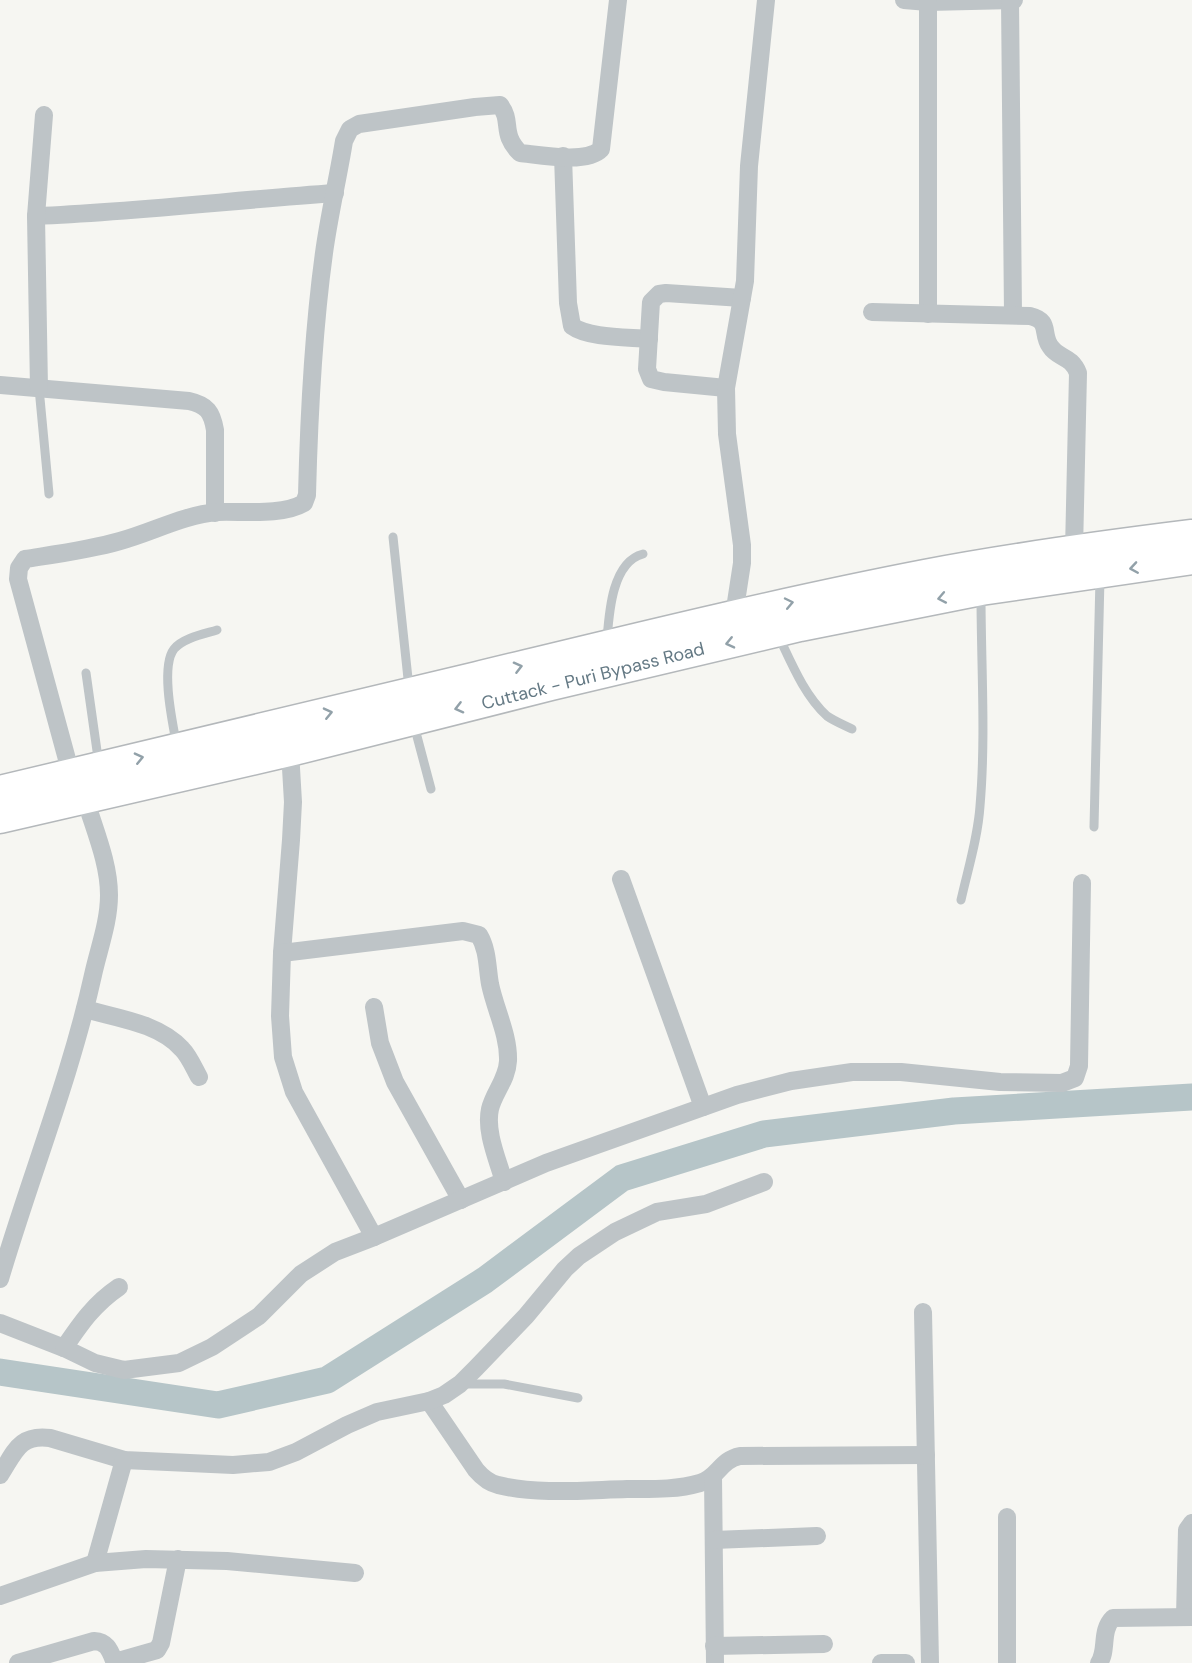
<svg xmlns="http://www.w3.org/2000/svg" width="1192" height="1663" font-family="'DM Sans',sans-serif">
<rect width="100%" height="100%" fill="#f6f6f2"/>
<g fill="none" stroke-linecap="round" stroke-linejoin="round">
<path stroke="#b6c5c8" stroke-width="27" d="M 0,1372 L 218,1405 L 327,1380 L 485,1280 L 622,1178 L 764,1134 L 954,1111 L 1192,1097"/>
<g stroke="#b4b8bb" stroke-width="33">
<g id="trunk">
<path d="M 0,791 C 159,754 318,716 477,677 C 626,641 775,604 925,575 C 1014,558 1103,546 1192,535"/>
<path d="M 0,818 L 290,751 L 551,685 L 800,626 L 981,590 L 1192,559"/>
</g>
</g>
<g stroke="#bec4c7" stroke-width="9">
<path d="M 39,388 L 49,494"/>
<path d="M 393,537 L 409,688"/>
<path d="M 778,635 C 791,662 804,695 827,716 C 834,721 844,725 852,729"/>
<path d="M 607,640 C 609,613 612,562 643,554"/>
<path d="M 86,673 L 99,765"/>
<path d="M 414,725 L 431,789"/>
<path d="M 177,747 C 173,725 160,667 174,649 C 183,638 204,634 217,630"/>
<path d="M 1094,827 L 1100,578"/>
<path d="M 961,900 C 968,869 978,837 980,806 C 986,736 981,665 981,595"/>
<path d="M 463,1384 L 504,1384 L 578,1398"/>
</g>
<g stroke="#bec4c7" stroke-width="18">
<path d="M 904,0 L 928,2 L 1014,0"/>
<path d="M 1010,0 L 1013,315"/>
<path d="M 928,2 L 928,314"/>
<path d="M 563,156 L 568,303 L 572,326 C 588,338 628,337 649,339"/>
<path d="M 36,216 C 136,212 235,200 335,193"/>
<path d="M 872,312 L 1030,316 C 1051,321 1041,333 1050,346 C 1058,359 1071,355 1078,373 L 1074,550"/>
<path d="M 0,385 L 189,401 C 207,405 212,412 215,430 L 215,513"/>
<path d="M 39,388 L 36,216 L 44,115"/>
<path d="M 726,388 L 664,382 L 651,379 L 647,369 L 651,302 L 659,294 L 666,293 L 742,298"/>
<path d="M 734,615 L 742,563 L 742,545 L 727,434 L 726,388 L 745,281 L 749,166 L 766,0"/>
<path d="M 290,751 L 293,802 L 291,840 L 282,953 L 280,1016 L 283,1057 L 294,1092 L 374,1237"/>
<path d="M 71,774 L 18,579 L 19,568 L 25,559 C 57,554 89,550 120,541 C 153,532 183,515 218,512 C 243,511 282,516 304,503 L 307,495 C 309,414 313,333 324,253 C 329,216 338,178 344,141 L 350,129 L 359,124 L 475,107 L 500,105 C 513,122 500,133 520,153 C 540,155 587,164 601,149 L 618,0"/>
<path d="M 621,879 L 703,1107"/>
<path d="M 282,953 L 463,931 L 479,935 C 488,950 487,967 490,984 C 495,1009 509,1035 508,1061 C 507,1080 494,1092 490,1109 C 485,1132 498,1160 504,1182"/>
<path d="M 374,1007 L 380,1043 L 395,1082 L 461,1200"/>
<path d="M 85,1009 C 116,1018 159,1023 182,1049 C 189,1056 194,1068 199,1077"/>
<path d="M 0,1279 C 30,1177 70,1079 93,975 C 99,948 109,922 109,895 C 109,862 94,829 85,798"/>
<path d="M 923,1312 L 930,1663"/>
<path d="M 0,1323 L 64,1348 L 95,1363 L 124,1370 L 179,1363 L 212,1347 L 259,1316 L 301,1274 L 335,1252 L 374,1237 L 546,1163 L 737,1095 L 791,1081 L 852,1072 L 901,1072 L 1000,1082 L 1062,1083 L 1075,1078 L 1079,1066 L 1082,883"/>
<path d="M 64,1348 C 81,1323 94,1304 119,1287"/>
<path d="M 429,1401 L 476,1470 C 482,1477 489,1483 498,1485 C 537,1495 587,1490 627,1489 C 651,1489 676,1490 700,1483 C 718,1478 720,1460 740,1456 L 926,1455"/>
<path d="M 0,1475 C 15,1452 19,1434 50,1438 L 124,1460 L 233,1465 L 269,1462 L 296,1452 L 347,1425 L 377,1412 L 429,1401 L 444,1395 L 460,1384 L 476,1368 L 526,1316 L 565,1269 L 579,1256 L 615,1232 L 657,1212 L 706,1204 L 764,1182"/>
<path d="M 713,1476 L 715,1663"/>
<path d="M 1007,1517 L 1007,1663"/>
<path d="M 714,1540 L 817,1536"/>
<path d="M 95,1563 L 124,1460"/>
<path d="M 0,1596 L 95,1563 L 146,1559 L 227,1561 L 355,1573"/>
<path d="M 1185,1617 L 1187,1530 L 1192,1523"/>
<path d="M 714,1646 L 824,1644"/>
<path d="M 18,1663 L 94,1641 C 108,1642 110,1651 115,1663"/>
<path d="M 121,1663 L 122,1660 L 157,1650 L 161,1643 L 178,1559"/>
<path d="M 881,1663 L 906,1663"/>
<path d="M 1099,1663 C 1108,1650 1100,1631 1113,1618 L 1192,1617"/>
</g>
<use href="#trunk" stroke="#fff" stroke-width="30"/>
</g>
<defs><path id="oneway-chevron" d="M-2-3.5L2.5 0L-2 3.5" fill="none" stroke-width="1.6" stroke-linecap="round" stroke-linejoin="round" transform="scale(1.5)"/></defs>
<g stroke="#92a1a9">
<use href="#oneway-chevron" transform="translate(1134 568) rotate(171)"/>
<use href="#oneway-chevron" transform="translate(942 598) rotate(169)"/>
<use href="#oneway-chevron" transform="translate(789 603) rotate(-12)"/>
<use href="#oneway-chevron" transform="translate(730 643) rotate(167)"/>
<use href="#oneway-chevron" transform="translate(518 667) rotate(-14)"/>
<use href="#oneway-chevron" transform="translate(459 708) rotate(166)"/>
<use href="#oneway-chevron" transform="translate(328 713) rotate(-13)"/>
<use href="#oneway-chevron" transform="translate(139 758) rotate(-13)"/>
</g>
<g text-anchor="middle" stroke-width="6" stroke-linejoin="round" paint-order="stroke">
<g font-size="18" fill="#647984" stroke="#fff">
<text transform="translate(593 676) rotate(-14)" y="6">Cuttack - Puri Bypass Road</text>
</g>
</g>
</svg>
